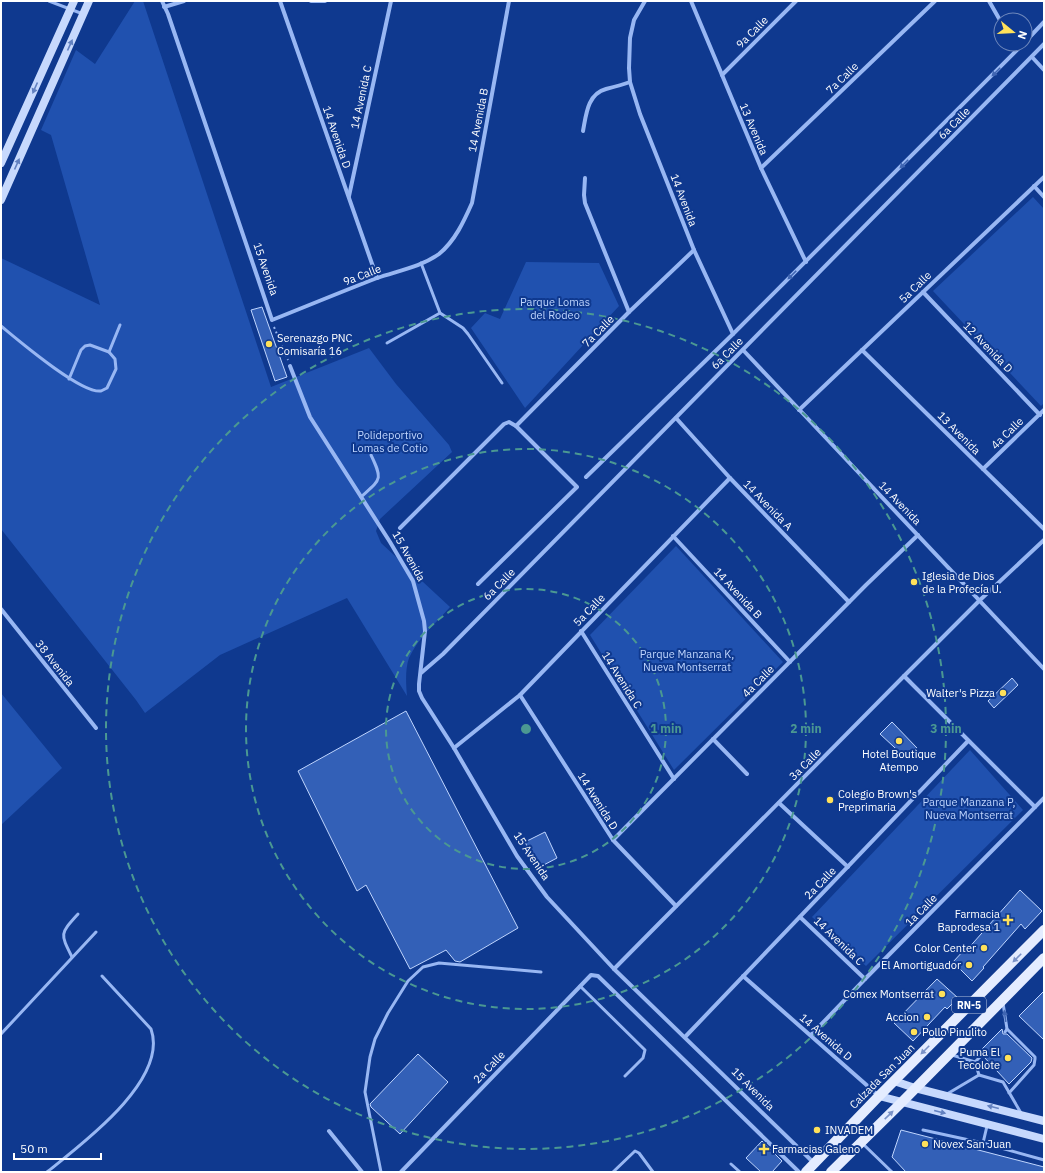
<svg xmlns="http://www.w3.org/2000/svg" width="1045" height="1173" font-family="'IBM Plex Sans',sans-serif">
<rect width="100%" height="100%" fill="#0f398f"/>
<g fill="#2051af">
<path d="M 135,1 L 143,1 L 271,387 L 369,348 L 396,384 L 449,445 L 452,452 L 380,519 L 376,531 L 381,543 L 450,607 C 436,623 418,638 409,658 C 405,669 406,684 407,696 L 347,598 L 220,655 L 145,713 L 136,700 L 1,529 L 1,258 L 100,305 L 51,135 L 41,130 L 76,50 L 95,64 Z"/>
<path d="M 1033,197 L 1044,209 L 1044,403 L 1041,406 L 933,291 Z"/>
<path d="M 526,262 L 599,263 L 619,306 L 525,408 L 471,328 L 485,313 L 500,319 Z"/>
<path d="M 676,546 L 783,662 L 674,770 L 590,635 Z"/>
<path d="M 1,693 L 62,768 L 1,825 Z"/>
<path d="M 970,750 L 1023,810 L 866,966 L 812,917 Z"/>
</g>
<g fill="#3360b7" stroke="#bfd5fe">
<path d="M 262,307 L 287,377 L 275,381 L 251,310 Z"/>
<path d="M 1012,678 L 1018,685 L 994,708 L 988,701 Z"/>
<path d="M 406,711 L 518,928 L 460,962 L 455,961 L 446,950 L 410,969 L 366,885 L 357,891 L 298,771 Z"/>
<path d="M 892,722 L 917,748 L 907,759 L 880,734 Z"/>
<path d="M 545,832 L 557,858 L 538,868 L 525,842 Z"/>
<path d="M 1020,890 L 1042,911 L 1025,929 L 1021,924 L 983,967 L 984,968 L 972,981 L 953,962 L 965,949 L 966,951 Z"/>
<path d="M 937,979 L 958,998 L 947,1009 L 945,1007 L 913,1041 L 894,1023 Z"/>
<path d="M 1044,991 L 1044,1040 L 1019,1016 Z"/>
<path d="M 1002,1029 L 1003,1034 L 1007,1034 L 1032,1058 L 1031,1062 L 1009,1084 L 984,1057 L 984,1053 L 979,1052 Z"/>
<path d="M 418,1054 L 448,1082 L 400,1134 L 371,1107 L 370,1104 Z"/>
<path d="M 901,1130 L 1044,1167 L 1044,1172 L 906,1172 L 892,1157 Z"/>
<path d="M 762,1141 L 782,1161 L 772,1172 L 761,1172 L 746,1158 Z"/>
</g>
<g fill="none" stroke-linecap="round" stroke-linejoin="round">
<path stroke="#98b7f3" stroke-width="2" stroke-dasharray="2 3" stroke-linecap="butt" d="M 274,327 L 288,360"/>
<g stroke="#98b7f3" stroke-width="3">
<path d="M 49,1 L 83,14"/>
<path d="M 421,263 L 440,313 L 463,328 L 468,334 L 502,383"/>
<path d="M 1,326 C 18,340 81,394 101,391 C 103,390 105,389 107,388 L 116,369 L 115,359 L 109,352 L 90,345 L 85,346 L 81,350 L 69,379"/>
<path d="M 387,343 L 440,313"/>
<path d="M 109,352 L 120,325"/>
<path d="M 361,497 C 381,479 383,480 371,455"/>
<path d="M 72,957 C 60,933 60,934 78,914"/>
<path d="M 580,986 L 645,1050 L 643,1058 L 625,1076"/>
<path d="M 1003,1003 L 1007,1029 L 1005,1032"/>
<path d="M 1007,1029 L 1035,1057 L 1035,1059 L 1034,1065 L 1009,1093"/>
<path d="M 1,1034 L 96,932"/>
<path d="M 952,1055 L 975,1062 L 982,1055"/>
<path d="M 975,1062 L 979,1075"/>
<path d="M 947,1094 L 979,1075 L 1003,1082 L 1021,1113"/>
<path d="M 923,1130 L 983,1143 L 1044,1160"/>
<path d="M 983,1143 L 987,1126"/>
<path d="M 863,1144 L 892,1172"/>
<path d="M 731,1164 L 740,1172"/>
<path d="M 47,1172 C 82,1144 169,1080 151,1029 L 102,976"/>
<path d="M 381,1172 L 365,1092 L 370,1057 L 375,1039 L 388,1013 L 408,981 L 423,967 L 439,963 L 541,972"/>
<path d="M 613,1172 L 635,1151 L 639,1153 L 653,1172"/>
</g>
<g stroke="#98b7f3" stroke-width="4">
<path d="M 162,1 L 168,14 L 272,320 C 307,306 341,292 377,278 C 397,271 421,267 439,254 C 455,241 464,221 472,203 L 509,1"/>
<path d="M 280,1 L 377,278"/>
<path d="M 311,1 L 325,1"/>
<path d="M 645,1 L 634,20 L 630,38 L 629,68 L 630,82 L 640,114 L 694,250 L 733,334"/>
<path d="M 691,1 L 761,168 L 806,262"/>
<path d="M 989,1 L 1001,22"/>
<path d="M 164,7 L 184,1"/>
<path d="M 1025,42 L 1044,22"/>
<path d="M 1032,57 L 1044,70"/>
<path d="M 722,75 L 796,1"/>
<path d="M 583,131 C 586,116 587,94 606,89 C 614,87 622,85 630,82"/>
<path d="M 761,168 L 935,1"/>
<path d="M 585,178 L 584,195 L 585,203 L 629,312"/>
<path d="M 1034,186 L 1044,197"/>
<path d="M 349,196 L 391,1"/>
<path d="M 923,292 L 1040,415"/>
<path d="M 743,350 L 1044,669"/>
<path d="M 862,350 L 1044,529"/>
<path d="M 290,366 L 310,417 L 390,542 L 413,581 L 424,621 L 425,631 L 419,684 L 419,691 L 422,698 L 454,748 L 517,856 L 547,897 L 614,969 L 814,1163"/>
<path d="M 799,410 L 1044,177"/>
<path d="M 676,418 L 730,478 L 849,602"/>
<path d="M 516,426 L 629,312 L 694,250"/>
<path d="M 983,469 L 1044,410"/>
<path d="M 586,477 L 733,334 L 1023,44"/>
<path d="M 400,528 L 504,424 L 509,422 L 516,426 L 577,487 L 478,584"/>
<path d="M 673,536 L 790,662"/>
<path d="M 1,609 L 96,728"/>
<path d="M 581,631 L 674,779"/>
<path d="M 421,673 L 443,654 L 1044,44"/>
<path d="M 904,676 L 1035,807"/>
<path d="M 520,695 L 613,840 L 676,906"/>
<path d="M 713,739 L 747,774"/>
<path d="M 454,748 L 520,695 L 730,478"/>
<path d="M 779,803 L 848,867"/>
<path d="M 613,840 L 866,585 L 918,535"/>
<path d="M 800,917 L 865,979"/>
<path d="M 614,969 L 904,676 L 980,600 L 1044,540"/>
<path d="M 743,976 L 879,1096"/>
<path d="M 811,1035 L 865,979 L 1044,798"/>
<path d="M 685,1037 L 968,741"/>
<path d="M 329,1131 L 362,1172"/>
<path d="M 401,1172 L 591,975 L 598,976 L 799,1172"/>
</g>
<g stroke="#c7d9fd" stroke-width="8">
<path d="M 1,163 L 74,1"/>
<path d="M 1,200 L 89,1"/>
<path d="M 894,1081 L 915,1088 L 1044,1121"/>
<path d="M 879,1096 L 1044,1139"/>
</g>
<g stroke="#e4ecff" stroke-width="10">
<path d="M 806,1172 L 879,1096 L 1044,930"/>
<path d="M 831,1172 L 902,1102 L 1044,958"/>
</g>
</g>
<defs><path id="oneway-solid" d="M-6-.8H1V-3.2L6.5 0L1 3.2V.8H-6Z"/></defs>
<g fill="#6281c0">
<use href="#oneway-solid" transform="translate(70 45) rotate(-66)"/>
<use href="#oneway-solid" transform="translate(35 88) rotate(114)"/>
<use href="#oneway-solid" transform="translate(17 164) rotate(-66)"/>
<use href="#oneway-solid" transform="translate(993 1107) rotate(-166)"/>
<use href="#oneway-solid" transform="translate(940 1112) rotate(14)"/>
</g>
<g fill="#3f65b2">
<use href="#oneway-solid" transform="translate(996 72) rotate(135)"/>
<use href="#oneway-solid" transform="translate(904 164) rotate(135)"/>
<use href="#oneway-solid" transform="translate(792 275) rotate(135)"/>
<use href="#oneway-solid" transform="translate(1005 1016) rotate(-98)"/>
</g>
<g fill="#7a92c7">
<use href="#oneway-solid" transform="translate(1017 958) rotate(135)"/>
<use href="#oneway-solid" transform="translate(925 1050) rotate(135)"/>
<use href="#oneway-solid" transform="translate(889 1115) rotate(-44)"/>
</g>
<g fill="none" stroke="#4b9892" stroke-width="2" stroke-dasharray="7 5">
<circle cx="526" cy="729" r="140"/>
<circle cx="526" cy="729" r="280"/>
<circle cx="526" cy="729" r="420"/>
</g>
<g fill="#ffe15a" stroke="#0f398f" stroke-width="1.5">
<circle cx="269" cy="344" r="4"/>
<circle cx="914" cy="582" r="4"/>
<circle cx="1003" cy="693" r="4"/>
<circle cx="899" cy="741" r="4"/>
<circle cx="830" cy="800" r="4"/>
<path d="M1006 914h4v4h4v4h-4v4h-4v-4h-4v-4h4z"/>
<circle cx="984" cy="948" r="4"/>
<circle cx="969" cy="965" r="4"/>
<circle cx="942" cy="994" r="4"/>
<circle cx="927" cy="1017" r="4"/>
<circle cx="914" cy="1032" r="4"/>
<circle cx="1008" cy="1058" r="4"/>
<circle cx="817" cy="1130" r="4"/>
<circle cx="925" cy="1144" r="4"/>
<path d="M762 1143h4v4h4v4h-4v4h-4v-4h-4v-4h4z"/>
</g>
<g text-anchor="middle" stroke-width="4" stroke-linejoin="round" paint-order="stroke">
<rect fill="#0f398f" stroke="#b7c4dd" stroke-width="1" x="952" y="997" width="34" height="16" rx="3"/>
<g font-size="10" font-weight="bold" fill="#fff">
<text x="969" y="1009">RN-5</text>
</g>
<g font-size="11" fill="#fff" stroke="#0f398f">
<text transform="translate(752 32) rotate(-45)" y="4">9a Calle</text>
<text transform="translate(842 78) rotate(-44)" y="4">7a Calle</text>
<text transform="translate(361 97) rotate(-78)" y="4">14 Avenida C</text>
<text transform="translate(478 120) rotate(-79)" y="4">14 Avenida B</text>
<text transform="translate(954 123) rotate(-45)" y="4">6a Calle</text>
<text transform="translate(754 129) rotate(67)" y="4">13 Avenida</text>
<text transform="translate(337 137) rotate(71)" y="4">14 Avenida D</text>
<text transform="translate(684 200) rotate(69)" y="4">14 Avenida</text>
<text transform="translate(266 269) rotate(71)" y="4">15 Avenida</text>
<text transform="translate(362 275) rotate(-21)" y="4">9a Calle</text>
<text transform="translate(915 287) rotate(-44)" y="4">5a Calle</text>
<text transform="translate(598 331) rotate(-45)" y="4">7a Calle</text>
<text transform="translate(988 347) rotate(46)" y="4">12 Avenida D</text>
<text transform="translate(727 353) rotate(-45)" y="4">6a Calle</text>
<text transform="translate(959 433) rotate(45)" y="4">13 Avenida</text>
<text transform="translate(1007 433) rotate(-44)" y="4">4a Calle</text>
<text transform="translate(900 503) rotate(46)" y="4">14 Avenida</text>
<text transform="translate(768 505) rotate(46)" y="4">14 Avenida A</text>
<text transform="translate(409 556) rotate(61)" y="4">15 Avenida</text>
<text transform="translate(499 584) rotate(-45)" y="4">6a Calle</text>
<text transform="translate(738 593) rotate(47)" y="4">14 Avenida B</text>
<text transform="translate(589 610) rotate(-46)" y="4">5a Calle</text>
<text transform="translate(55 663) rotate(52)" y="4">38 Avenida</text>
<text transform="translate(622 680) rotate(58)" y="4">14 Avenida C</text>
<text transform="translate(758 681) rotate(-45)" y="4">4a Calle</text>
<text transform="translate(805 764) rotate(-45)" y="4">3a Calle</text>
<text transform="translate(598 801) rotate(58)" y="4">14 Avenida D</text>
<text transform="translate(532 856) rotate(56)" y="4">15 Avenida</text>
<text transform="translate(820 883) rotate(-46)" y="4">2a Calle</text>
<text transform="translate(921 910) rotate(-45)" y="4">1a Calle</text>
<text transform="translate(839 941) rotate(44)" y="4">14 Avenida C</text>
<text transform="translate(826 1037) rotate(41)" y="4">14 Avenida D</text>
<text transform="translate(489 1067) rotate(-46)" y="4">2a Calle</text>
<text transform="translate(882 1076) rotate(-45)" y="4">Calzada San Juan</text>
<text transform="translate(753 1089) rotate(45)" y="4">15 Avenida</text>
</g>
<g font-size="11" fill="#bfd5fe" stroke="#0f398f">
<text x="555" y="306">Parque Lomas<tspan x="555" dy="13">del Rodeo</tspan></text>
<text x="390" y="439">Polideportivo<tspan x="390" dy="13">Lomas de Cotio</tspan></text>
<text x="687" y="658">Parque Manzana K,<tspan x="687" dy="13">Nueva Montserrat</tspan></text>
<text x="969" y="806">Parque Manzana P,<tspan x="969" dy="13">Nueva Montserrat</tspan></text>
</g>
<g font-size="11" fill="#fff" stroke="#0f398f" text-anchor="start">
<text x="277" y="342">Serenazgo PNC<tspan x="277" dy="13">Comisaría 16</tspan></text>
<text x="922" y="580">Iglesia de Dios<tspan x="922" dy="13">de la Profecía U.</tspan></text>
<text x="995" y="697" text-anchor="end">Walter's Pizza</text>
<text x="899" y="758" text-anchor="middle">Hotel Boutique<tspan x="899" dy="13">Atempo</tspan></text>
<text x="838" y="798">Colegio Brown's<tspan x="838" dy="13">Preprimaria</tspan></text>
<text x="1000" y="918" text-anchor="end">Farmacia<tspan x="1000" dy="13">Baprodesa 1</tspan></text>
<text x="976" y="952" text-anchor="end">Color Center</text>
<text x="961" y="969" text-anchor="end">El Amortiguador</text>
<text x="934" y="998" text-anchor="end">Comex Montserrat</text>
<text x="919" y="1021" text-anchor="end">Accion</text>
<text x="922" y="1036">Pollo Pinulito</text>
<text x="1000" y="1056" text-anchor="end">Puma El<tspan x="1000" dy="13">Tecolote</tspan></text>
<text x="825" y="1134">INVADEM</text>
<text x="933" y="1148">Novex San Juan</text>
<text x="772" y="1153">Farmacias Galeno</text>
</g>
</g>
<circle cx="526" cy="729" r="6" fill="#4b9892" stroke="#0f398f" stroke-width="2"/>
<g font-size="12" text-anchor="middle" font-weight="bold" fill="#4b9892" stroke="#0f398f" stroke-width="4" stroke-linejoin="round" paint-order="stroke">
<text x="666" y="733">1 min</text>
<text x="806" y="733">2 min</text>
<text x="946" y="733">3 min</text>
</g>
<rect width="1045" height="1173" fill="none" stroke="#ffffff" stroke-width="4"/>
<g transform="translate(1013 32) rotate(108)"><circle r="19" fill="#0f398f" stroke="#6f88bc"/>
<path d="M0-3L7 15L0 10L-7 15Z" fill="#ffe15a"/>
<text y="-6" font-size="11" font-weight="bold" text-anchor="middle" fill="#ffffff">N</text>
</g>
<path d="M14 1153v6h87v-6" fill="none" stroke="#ffffff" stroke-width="2"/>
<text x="20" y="1153" font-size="12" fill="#ffffff" stroke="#0f398f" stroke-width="3" paint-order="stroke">50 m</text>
</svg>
